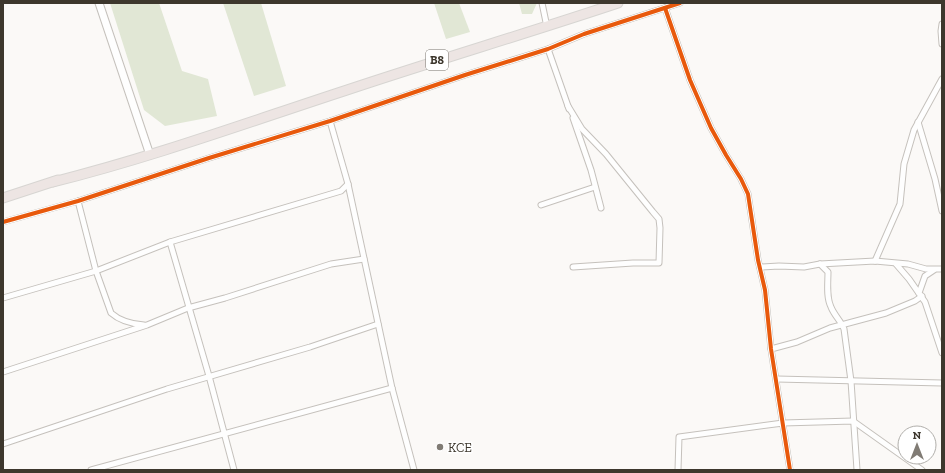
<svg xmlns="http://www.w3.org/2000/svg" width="945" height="473" font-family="'Zilla Slab',serif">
<rect width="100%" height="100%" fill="#fbf9f7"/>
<g fill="#e1e7d5">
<path d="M 110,3 L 159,3 L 182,71 L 208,79 L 217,116 L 165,126 L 144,110 Z"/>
<path d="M 223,3 L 261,3 L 286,86 L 254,96 Z"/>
<path d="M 434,3 L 459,3 L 470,32 L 446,39 Z"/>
<path d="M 519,3 L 537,3 L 532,14 L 522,14 Z"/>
</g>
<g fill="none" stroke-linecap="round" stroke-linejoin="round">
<g stroke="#c5c1bc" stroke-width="7">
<g id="street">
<path d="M 542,3 L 547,27"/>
<path d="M 665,8 L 690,80 L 711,128 L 726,155 L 741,179 L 748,194 L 758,260 L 765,290 L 771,349 L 790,470"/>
<path d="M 942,24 L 941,31 L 942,44"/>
<path d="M 548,49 L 569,109"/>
<path d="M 568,106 L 582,129 L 606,154 L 653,212 L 659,219 L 660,228 L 659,263 L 633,263 L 573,267"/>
<path d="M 573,118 L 591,170 L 601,208"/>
<path d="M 330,121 L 348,184 L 392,388 L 414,470"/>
<path d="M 918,122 L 935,179 L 942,211"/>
<path d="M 78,201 L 96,271 L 111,313 C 120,321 132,324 144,325"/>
<path d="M 541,205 L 595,187"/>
<path d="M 3,222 L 78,201 L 209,158 L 330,121 L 465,75 L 548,49 L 584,34 L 680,3"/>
<path d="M 170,242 L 209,376 L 234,470"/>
<path d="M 875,261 L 900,204 L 904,164 L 914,130 L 942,79"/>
<path d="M 820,264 L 828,272 C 828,283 826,297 831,307 C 834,315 841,321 844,329 L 851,381 L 857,470"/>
<path d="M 896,264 L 909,279 L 925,302 L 942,353"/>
<path d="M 760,267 L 779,266 L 804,267 L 820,264 L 875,261 L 908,264 L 926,269 L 942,269"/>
<path d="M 919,293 L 925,276 L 934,270"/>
<path d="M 3,298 L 96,271 L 170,242 L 341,191 L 348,184"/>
<path d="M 771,349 L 797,342 L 830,328 L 886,313 L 915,301 L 922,296"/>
<path d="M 3,372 L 147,325 L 188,308 L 225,298 L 331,264 L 364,259"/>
<path d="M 777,379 L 942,383"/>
<path d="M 3,444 L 167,389 L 310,347 L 378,324"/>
<path d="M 91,470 L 392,388"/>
<path d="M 678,470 L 679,437 L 783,423 L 853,421 L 922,470"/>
</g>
</g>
<g stroke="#c5c1bc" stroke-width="9">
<path id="secondary" d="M 99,3 L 150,155"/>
</g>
<g stroke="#d7d5d2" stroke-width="11">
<g id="highway">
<path d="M 53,182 C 153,157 249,122 347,90 C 437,60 528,33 618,3"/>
<path d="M 3,198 L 58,180"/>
</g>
</g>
<use href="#street" stroke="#fefefe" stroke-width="5"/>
<use href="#secondary" stroke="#fefefe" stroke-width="7"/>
<use href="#highway" stroke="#ede5e3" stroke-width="9"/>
<g stroke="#fff" stroke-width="6">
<g id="cycleway">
<path d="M 665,8 L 690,80 L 711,128 L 726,155 L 741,179 L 748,194 L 758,260 L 765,290 L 771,349 L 790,470"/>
<path d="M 3,222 L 78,201 L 209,158 L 330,121 L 465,75 L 548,49 L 584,34 L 680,3"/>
</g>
</g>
<use href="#cycleway" stroke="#e8590c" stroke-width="4"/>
</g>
<circle fill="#807b74" stroke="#fff" stroke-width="1.5" cx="440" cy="447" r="4"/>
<g text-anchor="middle" stroke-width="3" stroke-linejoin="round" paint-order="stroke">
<rect fill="#fff" stroke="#77736c" stroke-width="1" x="426" y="50" width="22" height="20" rx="3"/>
<g font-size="12" font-weight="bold" fill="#3d372d">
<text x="437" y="64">B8</text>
</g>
<g font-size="13" fill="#3d372d" stroke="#fff" text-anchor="start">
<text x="448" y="452">KCE</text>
</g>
</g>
<rect width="945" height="473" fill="none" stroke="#3d372d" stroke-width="8"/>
<g transform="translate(917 445)"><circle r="19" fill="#ffffff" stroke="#b1afab"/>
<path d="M0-3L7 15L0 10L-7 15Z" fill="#807b74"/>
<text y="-6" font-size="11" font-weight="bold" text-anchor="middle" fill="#3d372d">N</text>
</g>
</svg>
